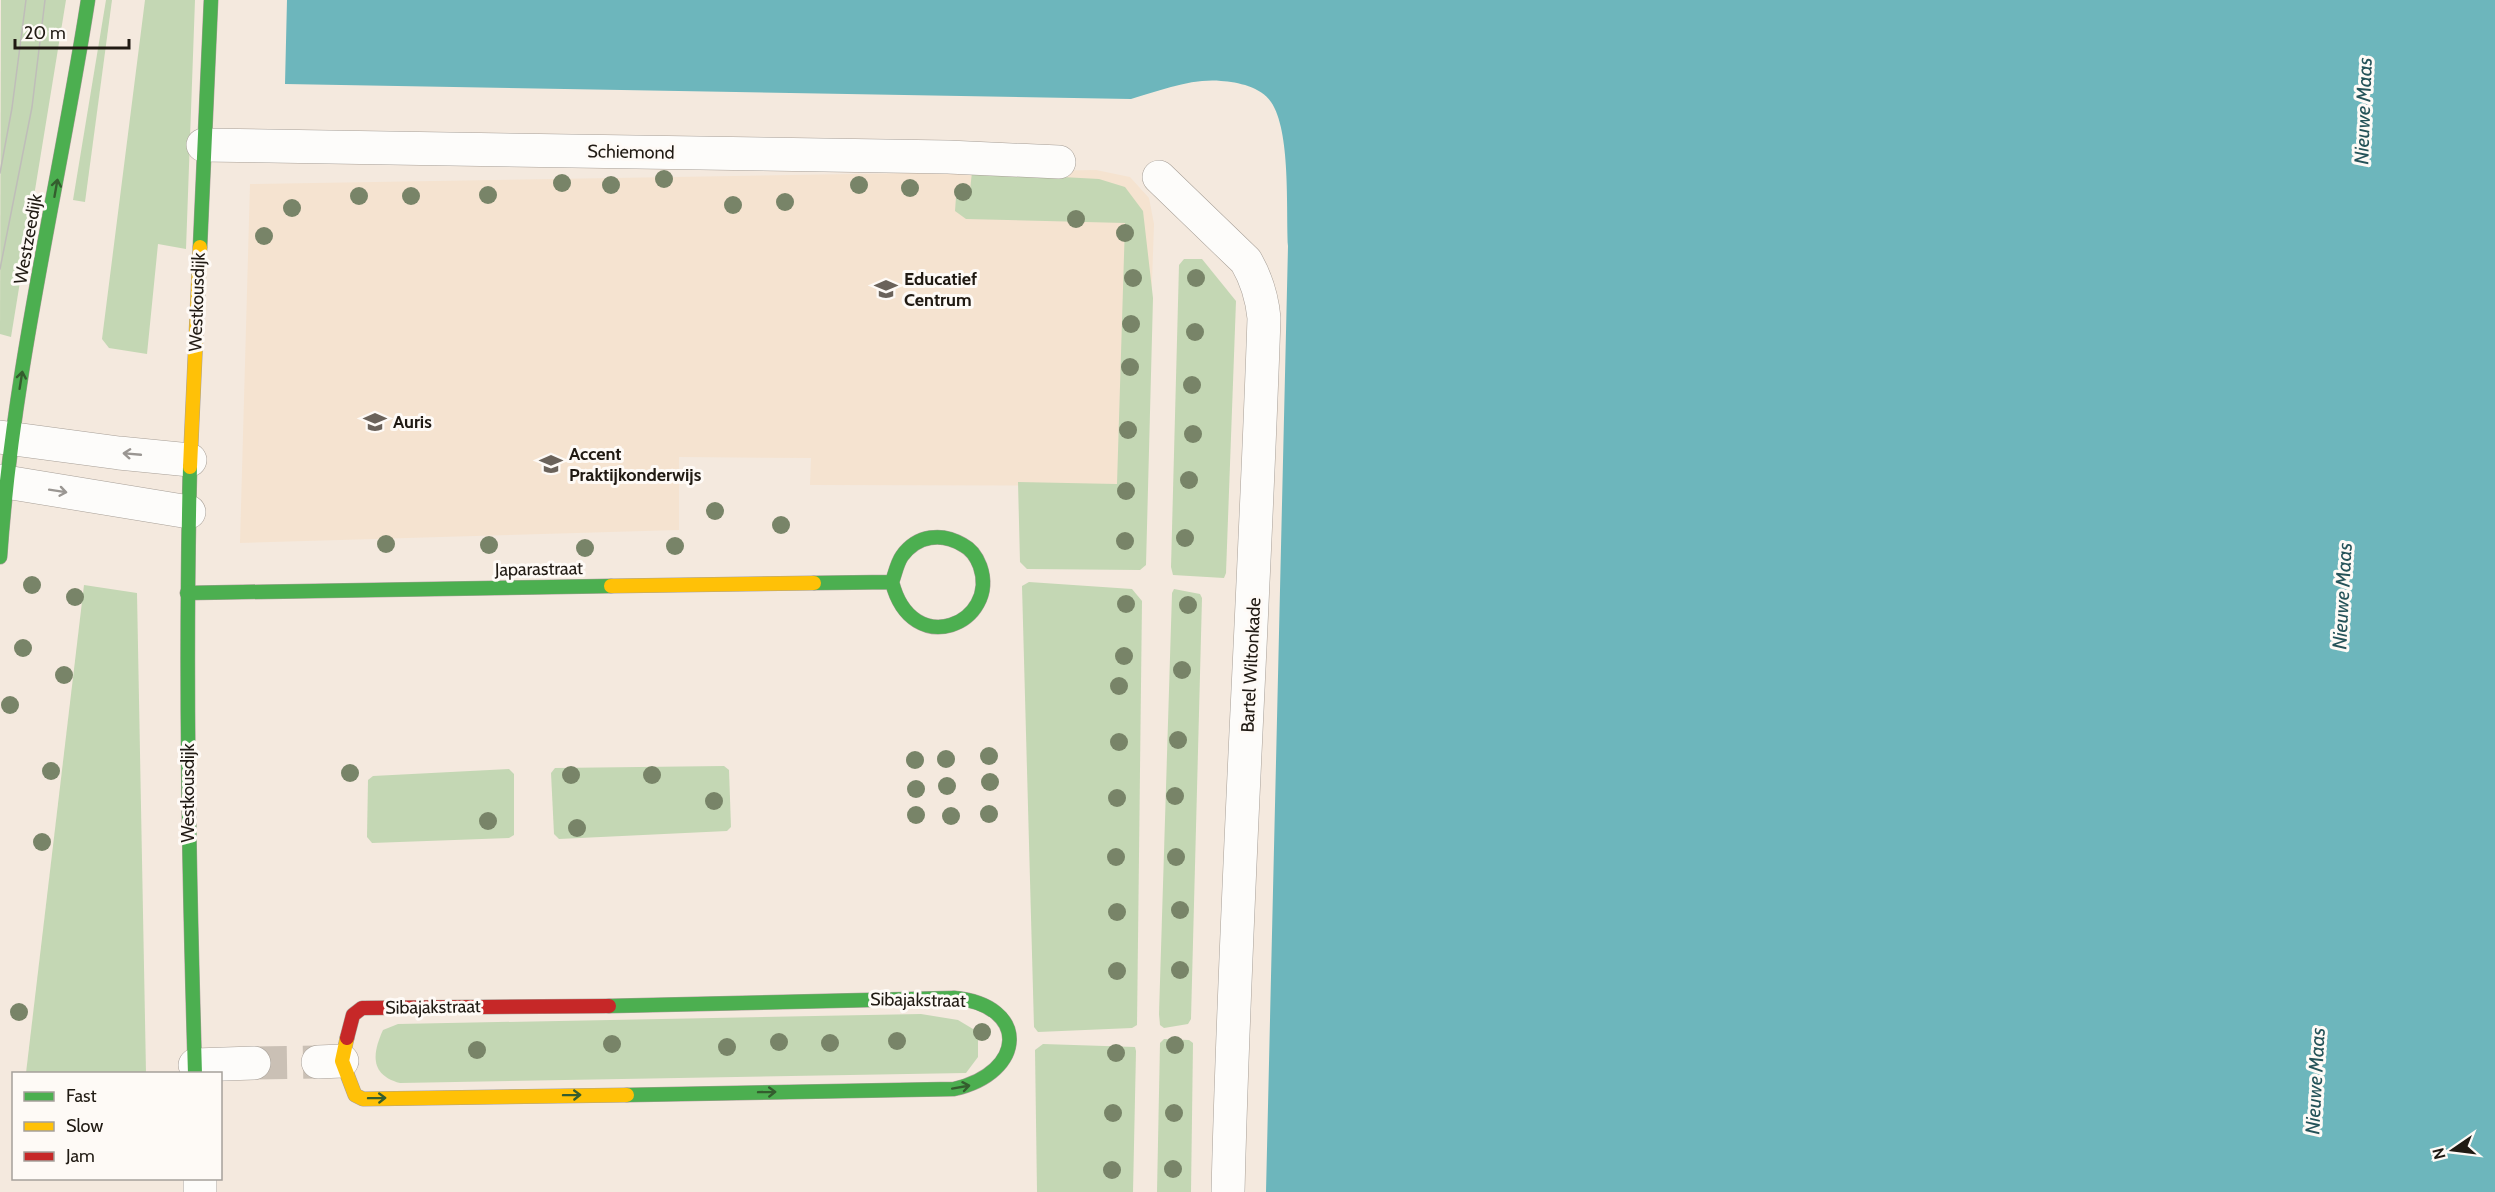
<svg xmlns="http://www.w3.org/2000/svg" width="2495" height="1192" font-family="Cabin,sans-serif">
<rect width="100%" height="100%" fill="#f4e9de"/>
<path fill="#f5e3d0" d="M 1096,170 L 1130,177 L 1149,198 L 1154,224 L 1145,486 L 810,485 L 811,458 L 679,457 L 679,530 L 240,543 L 250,184 Z"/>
<g fill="#c4d7b4">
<path d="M 1,0 L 66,0 L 11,337 L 0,334 Z"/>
<path d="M 106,0 L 112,0 L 85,202 L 73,200 Z"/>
<path d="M 145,0 L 195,0 L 186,249 L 158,244 L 147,354 L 109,348 L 102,339 Z"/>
<path d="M 972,172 L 1099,179 L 1125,187 L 1143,211 L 1153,298 L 1146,565 L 1140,570 L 1027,569 L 1020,562 L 1018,482 L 1117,484 L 1125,223 L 966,219 L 955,211 L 956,197 L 969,199 Z"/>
<path d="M 1184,259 L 1202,259 L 1236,301 L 1226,573 L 1224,578 L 1173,575 L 1171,567 L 1179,265 Z"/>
<path d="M 1029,582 L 1132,589 L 1142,601 L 1137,1025 L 1132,1028 L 1038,1032 L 1034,1027 L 1022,586 Z"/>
<path d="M 84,585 L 137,593 L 146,1073 L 26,1073 Z"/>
<path d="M 1174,589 L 1200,594 L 1202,598 L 1191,1019 L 1188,1024 L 1164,1028 L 1160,1025 L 1159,1014 L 1172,593 Z"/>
<path d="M 724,766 L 729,770 L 731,827 L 727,831 L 559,839 L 554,834 L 551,773 L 555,768 Z"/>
<path d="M 509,769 L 514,774 L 514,835 L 509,838 L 372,843 L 367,837 L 368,780 L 373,776 Z"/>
<path d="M 921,1014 L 958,1020 L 973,1029 L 978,1039 L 978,1057 L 966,1073 L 400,1083 C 370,1075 372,1054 383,1030 L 398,1024 Z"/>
<path d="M 1164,1039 L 1189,1040 L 1193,1043 L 1191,1192 L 1157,1192 L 1160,1043 Z"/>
<path d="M 1043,1044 L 1135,1047 L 1136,1051 L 1133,1192 L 1037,1192 L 1035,1050 Z"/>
</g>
<path fill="#6db6bc" d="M 287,0 L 2495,0 L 2495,1192 L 1266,1192 L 1288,246 C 1286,209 1291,131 1271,102 C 1261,87 1238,82 1221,81 C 1192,78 1159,91 1131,99 L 285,84 Z"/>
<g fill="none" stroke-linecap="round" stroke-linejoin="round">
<path stroke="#cac0b5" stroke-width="33" stroke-dasharray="33 16" stroke-linecap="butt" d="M 254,1063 L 318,1062"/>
<g stroke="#a79f97" stroke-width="34">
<g id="street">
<path d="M 203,145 L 948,157 L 1059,162"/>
<path d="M 1159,177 L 1246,261 C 1257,280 1262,297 1264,318 C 1254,610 1235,901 1228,1192"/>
<path d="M 0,437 L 119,453 L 190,460"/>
<path d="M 0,481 L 189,512"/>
<path d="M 318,1062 L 342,1061"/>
<path d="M 195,1065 L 254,1063"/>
<path d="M 200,1178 L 200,1192"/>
</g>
</g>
<g stroke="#a79f97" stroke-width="15">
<g id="fast">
<path d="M 200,247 L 211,0"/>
<path d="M 190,467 C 185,670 189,872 195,1074"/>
<path d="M 0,557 C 13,369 59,186 88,0"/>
<path d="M 814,583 L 892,582 C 912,661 1000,623 980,566 C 977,558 971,549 963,545 C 942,532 917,535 902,556 C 897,563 895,574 892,582"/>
<path d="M 187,593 L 611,586"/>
<path d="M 609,1006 L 954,998"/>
<path d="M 627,1095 L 954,1089 C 1026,1073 1030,1005 954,998"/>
</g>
</g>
<g stroke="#a79f97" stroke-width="15">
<g id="slow">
<path d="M 190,467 L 200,247"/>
<path d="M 611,586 L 814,583"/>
<path d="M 347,1038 L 342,1061 L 355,1095 L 363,1099 L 627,1095"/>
</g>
</g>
<g stroke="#a79f97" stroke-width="15">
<path id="jam" d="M 347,1038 L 353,1015 L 362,1008 L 609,1006"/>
</g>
<use href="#street" stroke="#fdfcfa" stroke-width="33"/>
<use href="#fast" stroke="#4caf50" stroke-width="14"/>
<use href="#slow" stroke="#ffc107" stroke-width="14"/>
<use href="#jam" stroke="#c62828" stroke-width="14"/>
<g stroke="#bfbdb9" stroke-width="1.5">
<path d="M 0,173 L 12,108 L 26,0"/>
<path d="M 0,269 L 32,107 L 45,0"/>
</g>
</g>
<g fill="#788468">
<circle cx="664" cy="179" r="9"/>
<circle cx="562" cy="183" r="9"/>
<circle cx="611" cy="185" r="9"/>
<circle cx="859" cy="185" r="9"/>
<circle cx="910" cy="188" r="9"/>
<circle cx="963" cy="192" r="9"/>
<circle cx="488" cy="195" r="9"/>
<circle cx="359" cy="196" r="9"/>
<circle cx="411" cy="196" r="9"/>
<circle cx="785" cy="202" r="9"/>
<circle cx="733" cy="205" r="9"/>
<circle cx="292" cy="208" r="9"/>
<circle cx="1076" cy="219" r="9"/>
<circle cx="1125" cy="233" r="9"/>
<circle cx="264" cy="236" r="9"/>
<circle cx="1133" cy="278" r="9"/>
<circle cx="1196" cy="278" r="9"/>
<circle cx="1131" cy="324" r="9"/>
<circle cx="1195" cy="332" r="9"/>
<circle cx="1130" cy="367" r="9"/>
<circle cx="1192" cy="385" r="9"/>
<circle cx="1128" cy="430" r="9"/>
<circle cx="1193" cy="434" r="9"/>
<circle cx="1189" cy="480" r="9"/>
<circle cx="1126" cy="491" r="9"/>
<circle cx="715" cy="511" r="9"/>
<circle cx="781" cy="525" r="9"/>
<circle cx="1185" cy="538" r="9"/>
<circle cx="1125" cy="541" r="9"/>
<circle cx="386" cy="544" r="9"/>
<circle cx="489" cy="545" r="9"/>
<circle cx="675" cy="546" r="9"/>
<circle cx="585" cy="548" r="9"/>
<circle cx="32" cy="585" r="9"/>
<circle cx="75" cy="597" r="9"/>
<circle cx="1126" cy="604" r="9"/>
<circle cx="1188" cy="605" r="9"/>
<circle cx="23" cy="648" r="9"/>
<circle cx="1124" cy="656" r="9"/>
<circle cx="1182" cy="670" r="9"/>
<circle cx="64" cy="675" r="9"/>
<circle cx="1119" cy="686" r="9"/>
<circle cx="10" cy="705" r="9"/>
<circle cx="1178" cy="740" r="9"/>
<circle cx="1119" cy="742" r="9"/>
<circle cx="989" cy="756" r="9"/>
<circle cx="946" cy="759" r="9"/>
<circle cx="915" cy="760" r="9"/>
<circle cx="51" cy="771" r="9"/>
<circle cx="350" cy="773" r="9"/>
<circle cx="571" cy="775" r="9"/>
<circle cx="652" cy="775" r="9"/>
<circle cx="990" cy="782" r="9"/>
<circle cx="947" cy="786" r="9"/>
<circle cx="916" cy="789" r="9"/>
<circle cx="1175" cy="796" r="9"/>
<circle cx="1117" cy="798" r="9"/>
<circle cx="714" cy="801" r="9"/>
<circle cx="989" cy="814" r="9"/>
<circle cx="916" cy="815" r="9"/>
<circle cx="951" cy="816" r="9"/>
<circle cx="488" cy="821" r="9"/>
<circle cx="577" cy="828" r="9"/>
<circle cx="42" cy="842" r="9"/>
<circle cx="1116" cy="857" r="9"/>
<circle cx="1176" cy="857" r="9"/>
<circle cx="1180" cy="910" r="9"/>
<circle cx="1117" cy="912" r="9"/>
<circle cx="1180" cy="970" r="9"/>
<circle cx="1117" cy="971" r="9"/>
<circle cx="19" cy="1012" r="9"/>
<circle cx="982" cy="1032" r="9"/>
<circle cx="897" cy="1041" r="9"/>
<circle cx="779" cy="1042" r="9"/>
<circle cx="830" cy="1043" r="9"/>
<circle cx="612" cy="1044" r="9"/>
<circle cx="1175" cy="1045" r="9"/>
<circle cx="727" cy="1047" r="9"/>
<circle cx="477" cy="1050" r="9"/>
<circle cx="1116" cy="1053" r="9"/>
<circle cx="1113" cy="1113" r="9"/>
<circle cx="1174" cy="1113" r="9"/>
<circle cx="1173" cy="1169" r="9"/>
<circle cx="1112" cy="1170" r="9"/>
</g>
<defs><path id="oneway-shaft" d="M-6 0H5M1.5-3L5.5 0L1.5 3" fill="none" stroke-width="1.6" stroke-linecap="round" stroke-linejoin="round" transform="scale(1.5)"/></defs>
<g stroke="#345d2e">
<use href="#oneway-shaft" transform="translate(56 188) rotate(-80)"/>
<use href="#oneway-shaft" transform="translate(21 380) rotate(-81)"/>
<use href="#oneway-shaft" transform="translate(961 1087) rotate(-10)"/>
<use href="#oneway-shaft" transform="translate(767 1092) rotate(-1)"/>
<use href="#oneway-shaft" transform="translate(572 1095) rotate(-1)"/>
<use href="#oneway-shaft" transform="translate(377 1098) rotate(-1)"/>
</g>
<g stroke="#9a9692">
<use href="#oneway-shaft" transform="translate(132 454) rotate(-175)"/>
<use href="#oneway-shaft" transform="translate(58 491) rotate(9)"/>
</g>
<defs>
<g id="school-bare" transform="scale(1.8)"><path d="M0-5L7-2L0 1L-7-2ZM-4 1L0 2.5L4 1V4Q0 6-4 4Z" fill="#6a625a" stroke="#fefaf6" stroke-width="2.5" paint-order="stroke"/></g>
</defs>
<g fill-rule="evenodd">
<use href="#school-bare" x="886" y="289"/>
<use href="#school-bare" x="375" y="422"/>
<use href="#school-bare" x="551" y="464"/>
</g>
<g text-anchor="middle" stroke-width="6" stroke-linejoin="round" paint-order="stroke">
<g font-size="18" fill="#201a13" stroke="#fefaf6">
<text transform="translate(631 152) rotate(1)" y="6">Schiemond</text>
<text transform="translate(28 239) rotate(-80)" y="6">Westzeedijk</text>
<text transform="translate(197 302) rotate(-88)" y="6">Westkousdijk</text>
<text transform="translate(539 569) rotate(-1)" y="6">Japarastraat</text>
<text transform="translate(1251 665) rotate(-87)" y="6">Bartel Wiltonkade</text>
<text transform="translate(188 793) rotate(-90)" y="6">Westkousdijk</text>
<text transform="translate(918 1000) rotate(1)" y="6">Sibajakstraat</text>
<text transform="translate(433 1007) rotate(-1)" y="6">Sibajakstraat</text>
</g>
<g font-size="18" font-weight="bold" fill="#201a13" stroke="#fefaf6" text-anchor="start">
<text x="904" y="285">Educatief<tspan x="904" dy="21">Centrum</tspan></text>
<text x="393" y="428">Auris</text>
<text x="569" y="460">Accent<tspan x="569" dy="21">Praktijkonderwijs</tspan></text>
</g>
<g font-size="20" font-style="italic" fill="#245258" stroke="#fefaf6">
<text transform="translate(2363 111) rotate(-88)" y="7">Nieuwe Maas</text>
<text transform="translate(2342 596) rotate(-87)" y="7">Nieuwe Maas</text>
<text transform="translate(2315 1081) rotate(-87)" y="7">Nieuwe Maas</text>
</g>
</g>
<rect x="12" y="1072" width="210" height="108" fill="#fefaf6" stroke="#a5a09b" stroke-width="1.5"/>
<rect x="24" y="1092" width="30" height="9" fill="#4caf50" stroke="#a5a09b" stroke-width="1.5"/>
<text x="66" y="1102" font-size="18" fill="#201a13">Fast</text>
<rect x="24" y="1122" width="30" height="9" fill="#ffc107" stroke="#a5a09b" stroke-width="1.5"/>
<text x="66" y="1132" font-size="18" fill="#201a13">Slow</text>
<rect x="24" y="1152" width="30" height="9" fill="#c62828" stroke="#a5a09b" stroke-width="1.5"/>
<text x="66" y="1162" font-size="18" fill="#201a13">Jam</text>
<g transform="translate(2453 1150) rotate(256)" stroke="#fefaf6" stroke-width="4.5" paint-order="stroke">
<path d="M0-4.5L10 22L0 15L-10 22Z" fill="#201a13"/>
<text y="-9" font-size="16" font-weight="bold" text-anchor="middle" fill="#201a13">N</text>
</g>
<path d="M15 39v9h114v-9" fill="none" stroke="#201a13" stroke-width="3"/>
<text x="24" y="39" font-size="18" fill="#201a13" stroke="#fefaf6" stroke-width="4.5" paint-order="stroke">20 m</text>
</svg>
